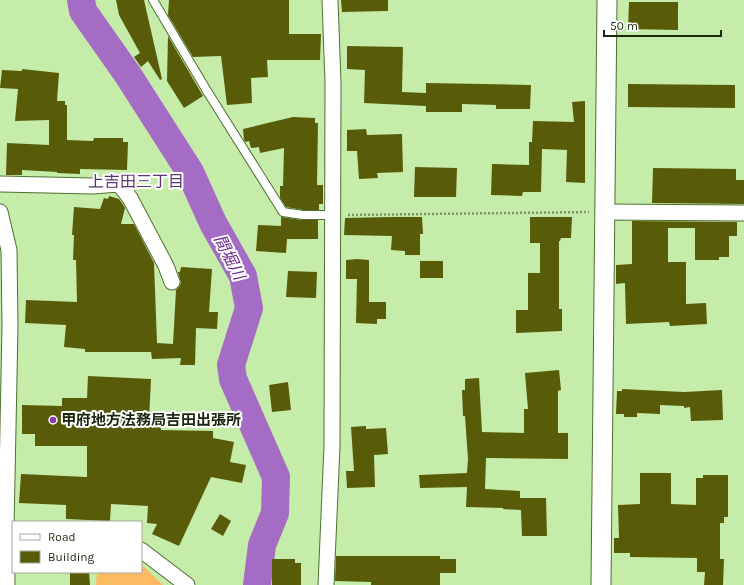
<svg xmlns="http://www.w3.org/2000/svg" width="744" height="585" font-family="Karla,'Noto Sans JP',sans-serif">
<rect width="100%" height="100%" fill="#c6eca9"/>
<path fill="#fdba61" d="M 141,564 L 163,585 L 96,585 L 97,572 L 141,572 Z"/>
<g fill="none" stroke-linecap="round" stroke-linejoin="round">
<path stroke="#a46cc5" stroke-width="28" d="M 81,0 L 83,11 L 128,75 L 190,172 L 213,223 L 243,276 L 249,308 L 231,365 L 233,379 L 276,477 L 275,513 L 262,545 L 257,585"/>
</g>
<g fill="#585c09">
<path d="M 116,0 L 144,0 L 162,79 L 160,80 L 148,61 L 141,67 L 134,57 L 140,53 L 119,15 Z"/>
<path d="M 169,0 L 289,0 L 289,34 L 321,34 L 320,60 L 267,60 L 268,77 L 251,78 L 252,103 L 227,105 L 221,56 L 193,57 L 168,15 Z"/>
<path d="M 341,0 L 388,0 L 388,11 L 342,12 Z"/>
<path d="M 629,2 L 678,2 L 678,30 L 628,29 Z"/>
<path d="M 168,36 L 203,96 L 184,108 L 167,81 Z"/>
<path d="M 347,46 L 403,47 L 402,92 L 426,93 L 426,83 L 531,85 L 530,109 L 496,109 L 496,105 L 462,104 L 462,112 L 426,112 L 426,106 L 364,103 L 365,70 L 347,69 Z"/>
<path d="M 22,69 L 59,73 L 57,101 L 65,101 L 65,105 L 67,105 L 67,140 L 93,141 L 94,138 L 123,138 L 123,142 L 128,142 L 127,170 L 80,169 L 80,174 L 57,173 L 57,172 L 22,170 L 22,175 L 6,175 L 7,143 L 49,145 L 49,120 L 15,121 L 18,89 L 0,88 L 2,70 L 22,71 Z"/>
<path d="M 628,84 L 735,85 L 735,108 L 628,107 Z"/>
<path d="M 585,101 L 585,183 L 566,182 L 567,150 L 542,149 L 541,192 L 523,192 L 522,196 L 491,195 L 492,164 L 529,165 L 529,142 L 532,142 L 533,121 L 574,122 L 572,102 Z"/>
<path d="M 293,117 L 315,118 L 315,123 L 318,123 L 317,185 L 323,185 L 323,204 L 319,204 L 319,210 L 303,210 L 286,207 L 280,198 L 280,186 L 283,186 L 284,148 L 260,153 L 259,147 L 251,148 L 249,141 L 246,142 L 244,140 L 243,129 Z"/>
<path d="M 366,129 L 367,135 L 402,134 L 403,172 L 377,173 L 378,178 L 359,179 L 357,151 L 347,151 L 347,130 Z"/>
<path d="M 415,167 L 457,168 L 456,197 L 414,197 Z"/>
<path d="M 653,168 L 736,169 L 736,180 L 744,180 L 744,204 L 652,203 Z"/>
<path d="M 109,196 L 119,199 L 122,203 L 125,208 L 121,224 L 134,224 L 154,263 L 157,343 L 173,344 L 176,290 L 179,287 L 181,283 L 178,272 L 180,272 L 181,267 L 212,269 L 209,312 L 218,312 L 217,329 L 196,328 L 195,365 L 180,365 L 181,358 L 152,359 L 151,352 L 85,352 L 85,349 L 64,347 L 66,325 L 25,323 L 26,300 L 77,302 L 76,260 L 73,260 L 74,235 L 72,235 L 74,207 L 100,209 L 104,198 L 108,199 Z"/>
<path d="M 281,217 L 302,220 L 318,220 L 318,239 L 287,239 L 286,253 L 256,251 L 258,225 L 281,226 Z"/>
<path d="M 390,217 L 422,217 L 423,234 L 420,234 L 420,255 L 405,255 L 405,251 L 391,250 L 392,236 L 344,235 L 345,218 Z"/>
<path d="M 530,217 L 572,217 L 571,238 L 561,238 L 560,241 L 559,241 L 559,309 L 562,309 L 562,331 L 516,333 L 516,310 L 528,310 L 528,273 L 540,273 L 540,243 L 530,243 Z"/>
<path d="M 632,221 L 737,222 L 737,236 L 729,236 L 729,257 L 719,257 L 719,260 L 695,260 L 695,228 L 668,228 L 668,262 L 686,262 L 686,304 L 706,303 L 707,324 L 670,326 L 669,322 L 626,324 L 625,283 L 616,284 L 616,265 L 632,264 Z"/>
<path d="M 357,259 L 369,260 L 369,302 L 386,302 L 386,319 L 377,319 L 377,324 L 356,323 L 357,279 L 346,279 L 346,260 Z"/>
<rect x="420" y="261" width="23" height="17"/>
<path d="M 288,271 L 317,272 L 316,298 L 286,297 Z"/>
<path d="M 559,370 L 561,390 L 558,391 L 558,433 L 568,433 L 568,459 L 486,458 L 485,489 L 520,491 L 520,498 L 546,498 L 547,536 L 522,536 L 521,510 L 503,509 L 503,508 L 466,507 L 467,487 L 420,488 L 419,475 L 467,473 L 468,459 L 465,416 L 463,416 L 462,390 L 465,390 L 465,379 L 479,378 L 482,432 L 524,433 L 524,409 L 528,409 L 525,373 Z"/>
<path d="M 88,376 L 151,379 L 149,420 L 158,420 L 158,427 L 161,428 L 161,430 L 213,431 L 213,438 L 234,442 L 230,462 L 246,465 L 242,483 L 211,477 L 179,546 L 152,534 L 157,524 L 147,523 L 148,506 L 111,504 L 110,521 L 66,519 L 66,505 L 19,503 L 21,474 L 87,477 L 87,446 L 35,446 L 35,434 L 22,434 L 22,405 L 62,406 L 62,398 L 87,398 Z"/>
<path d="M 288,382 L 291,410 L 272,412 L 269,385 Z"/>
<path d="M 622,389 L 684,392 L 722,390 L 723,420 L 691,421 L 690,407 L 684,408 L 684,406 L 660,405 L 660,414 L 637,413 L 637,417 L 624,417 L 624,414 L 616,414 L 617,391 L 622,391 Z"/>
<path d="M 366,426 L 366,429 L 386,428 L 388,454 L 374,455 L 375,487 L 347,488 L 346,471 L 354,471 L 351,427 Z"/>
<path d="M 640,473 L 671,473 L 671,504 L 696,505 L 696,478 L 703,478 L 703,475 L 728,475 L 728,517 L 724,517 L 724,523 L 720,523 L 720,559 L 724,559 L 723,585 L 704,585 L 705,572 L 697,572 L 697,558 L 630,557 L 630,553 L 614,553 L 614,538 L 619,538 L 618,505 L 640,504 Z"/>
<path d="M 220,514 L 231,521 L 223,536 L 211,529 Z"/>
<path d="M 336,556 L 440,556 L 440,559 L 456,559 L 456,573 L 440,573 L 440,585 L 371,585 L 371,582 L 335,581 Z"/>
<path d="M 272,559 L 295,559 L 295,563 L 301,563 L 301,585 L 272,585 Z"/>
<path d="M 70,572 L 89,572 L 90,585 L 70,585 Z"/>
</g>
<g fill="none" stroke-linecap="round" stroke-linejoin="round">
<g stroke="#4e6f31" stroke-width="10">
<path id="service" d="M 153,0 L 207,91 L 283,212 L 303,215 L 331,215"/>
</g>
<g stroke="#4e6f31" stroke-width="17">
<g id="minor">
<path d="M 0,184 L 93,186 L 119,184 L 130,198 L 166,266 L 172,282"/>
<path d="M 0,212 L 9,250 L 10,326 L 6,528 L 7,585"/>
<path d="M 604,212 L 744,213"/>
<path d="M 141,550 L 187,585"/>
<path d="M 326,585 L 332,446 L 333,83 L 330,0"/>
</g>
</g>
<g stroke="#4e6f31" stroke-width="21">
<path id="tertiary" d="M 601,585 L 607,0"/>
</g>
<path stroke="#7b9665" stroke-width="2.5" stroke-dasharray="2 2" stroke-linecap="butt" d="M 348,215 L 589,212"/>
<use href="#service" stroke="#fff" stroke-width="8"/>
<use href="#minor" stroke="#fff" stroke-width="15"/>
<use href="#tertiary" stroke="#fff" stroke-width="19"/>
</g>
<circle fill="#893eaf" stroke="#fff" stroke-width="1.5" cx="53" cy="420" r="4"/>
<g text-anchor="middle" stroke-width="4" stroke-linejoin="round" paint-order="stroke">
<g font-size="15" font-weight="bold" fill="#1a280e" stroke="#fff" text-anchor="start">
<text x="61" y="425">甲府地方法務局吉田出張所</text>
</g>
<g font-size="16" fill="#5a366f" stroke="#fff">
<text x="136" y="187">上吉田三丁目</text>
</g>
<g font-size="16" font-style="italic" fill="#702894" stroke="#fff">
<text transform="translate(230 257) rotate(63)" y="6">間堀川</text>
</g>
</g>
<rect x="12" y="521" width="130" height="52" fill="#ffffff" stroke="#a3a99f"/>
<rect x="20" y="534" width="20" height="6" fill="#ffffff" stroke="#a3a99f"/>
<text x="48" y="541" font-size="12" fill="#1a280e">Road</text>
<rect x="20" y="551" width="20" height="12" fill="#585c09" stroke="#a3a99f"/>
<text x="48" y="561" font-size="12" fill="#1a280e">Building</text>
<path d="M604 30v6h117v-6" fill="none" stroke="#1a280e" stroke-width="2"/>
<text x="610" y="30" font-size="12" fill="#1a280e" stroke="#ffffff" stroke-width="3" paint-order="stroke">50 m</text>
</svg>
